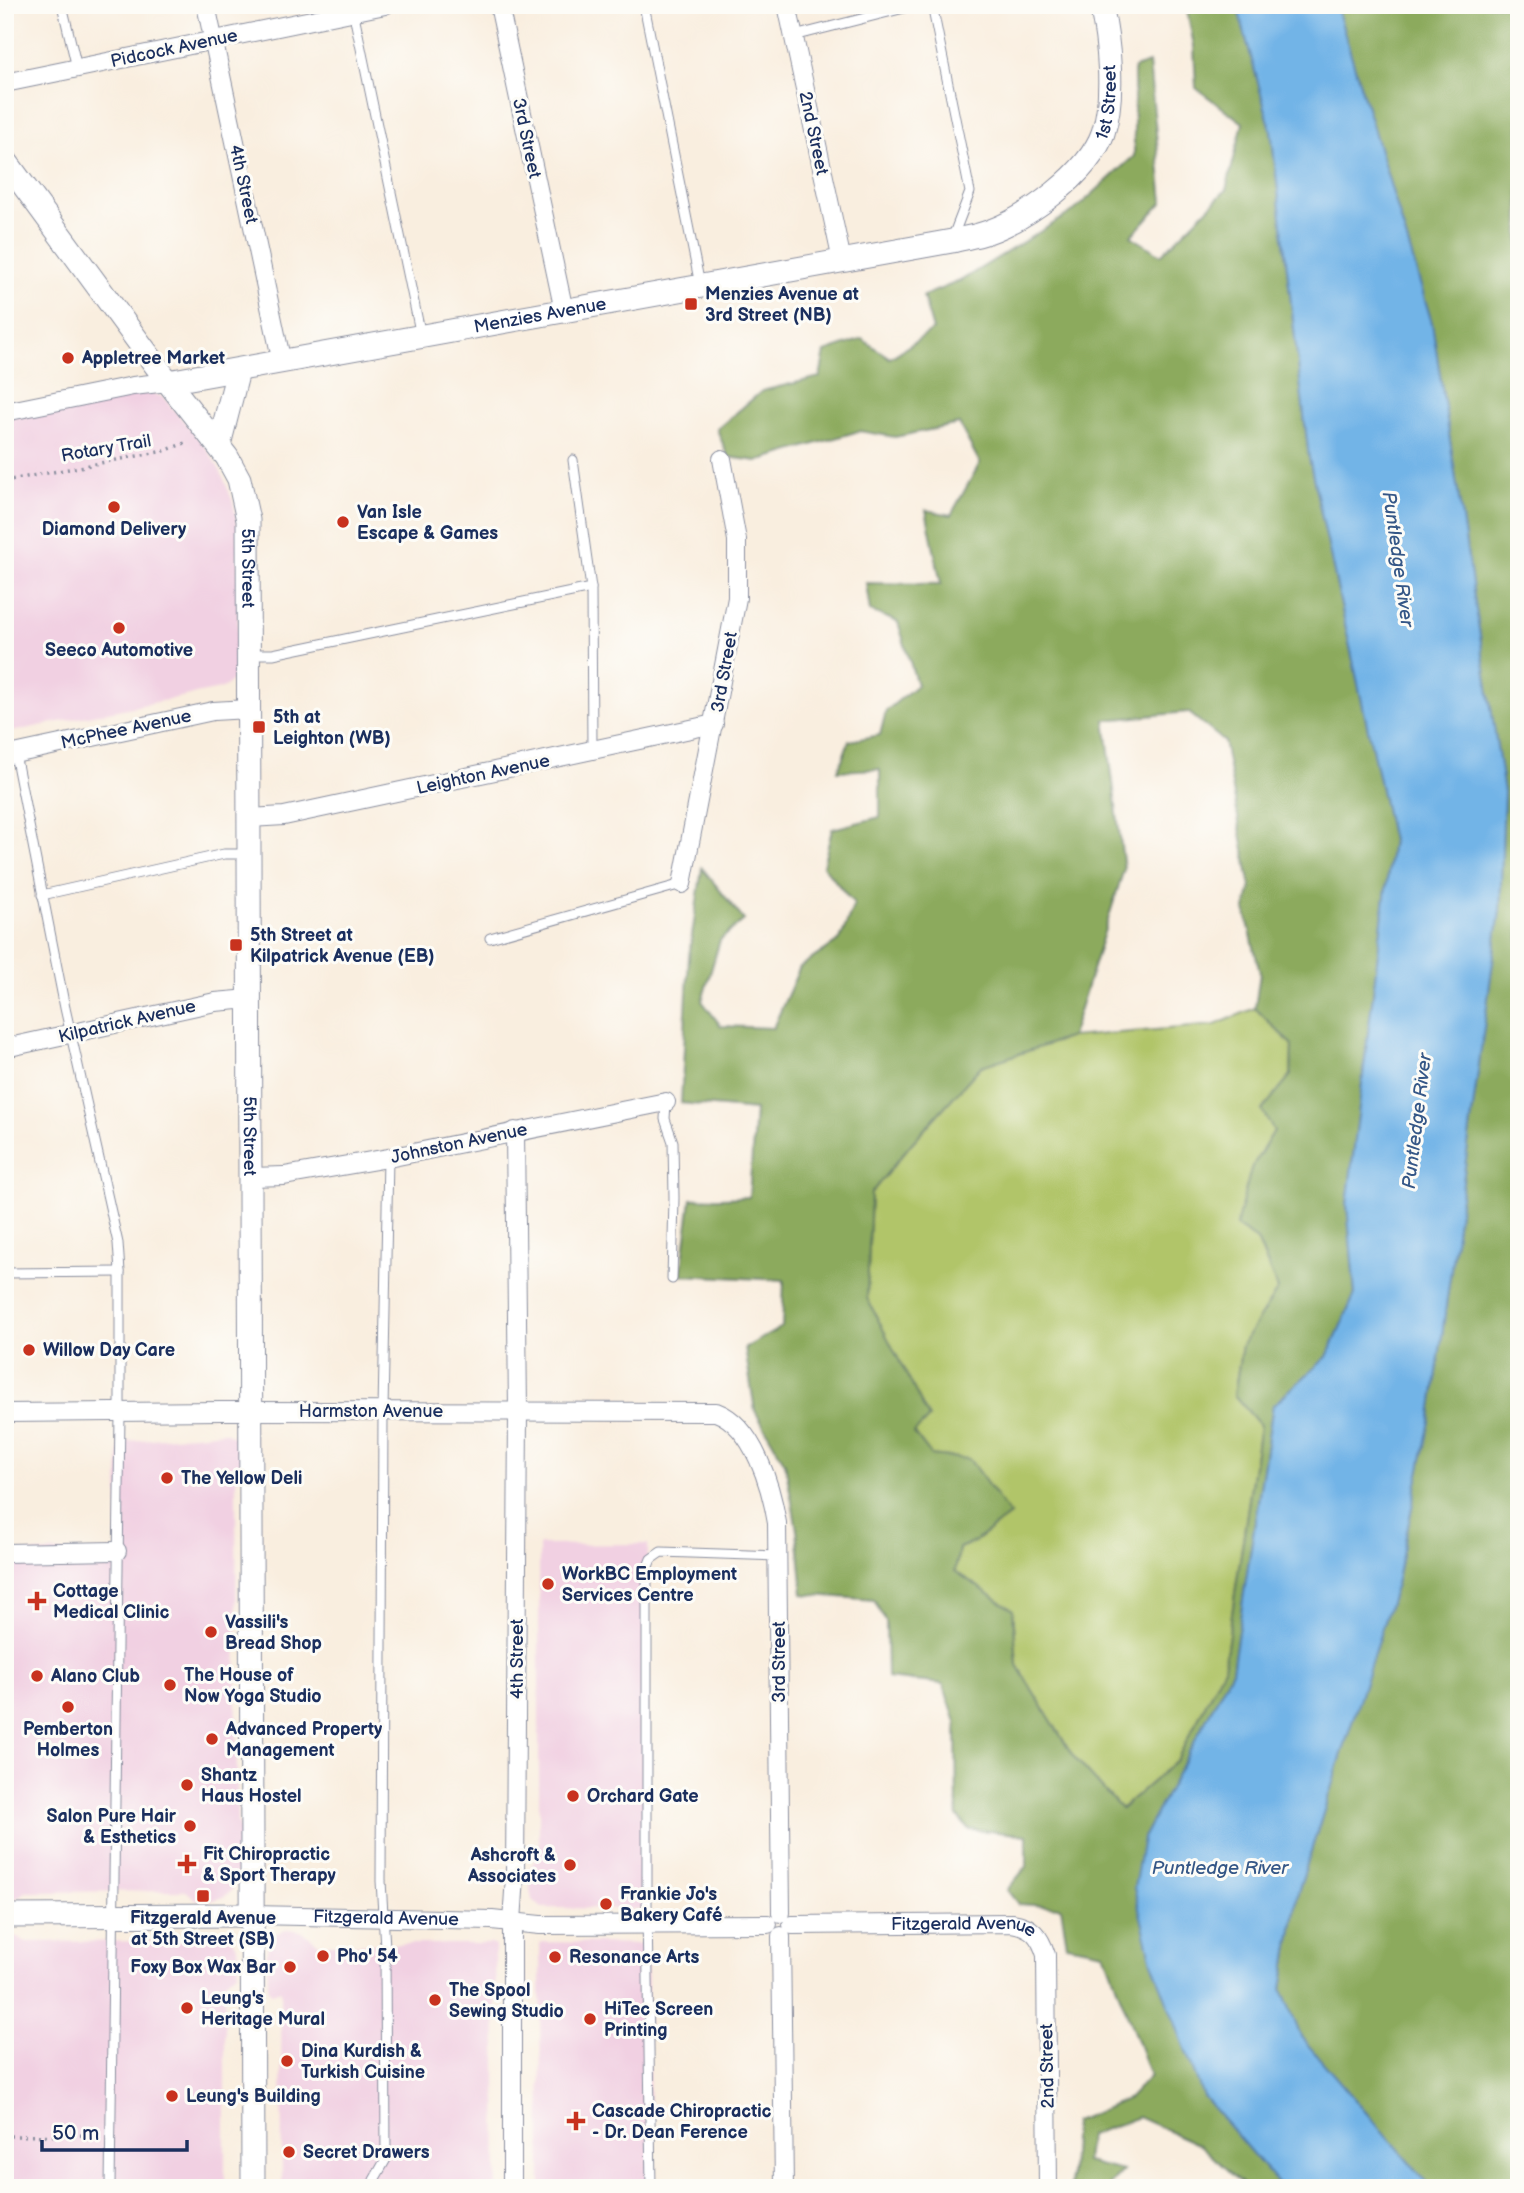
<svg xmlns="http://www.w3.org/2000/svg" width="1524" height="2193" font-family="'Balsamiq Sans',sans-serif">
<rect width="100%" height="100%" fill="#fdfcf7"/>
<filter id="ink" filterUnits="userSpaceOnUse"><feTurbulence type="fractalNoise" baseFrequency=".0143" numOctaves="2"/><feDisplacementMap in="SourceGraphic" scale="14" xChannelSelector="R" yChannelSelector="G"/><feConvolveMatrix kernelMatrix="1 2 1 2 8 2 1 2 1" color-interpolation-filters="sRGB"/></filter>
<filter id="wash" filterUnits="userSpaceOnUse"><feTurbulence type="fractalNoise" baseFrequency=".00686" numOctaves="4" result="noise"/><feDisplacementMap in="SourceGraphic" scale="28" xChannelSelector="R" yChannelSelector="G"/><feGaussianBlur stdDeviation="1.57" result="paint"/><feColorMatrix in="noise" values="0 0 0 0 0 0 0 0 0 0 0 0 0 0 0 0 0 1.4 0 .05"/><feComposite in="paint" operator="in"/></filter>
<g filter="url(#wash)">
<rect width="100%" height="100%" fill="#f9eedf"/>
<g fill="#f1d0e2">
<path d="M 143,393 L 151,393 L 163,397 L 207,449 L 221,472 L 233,502 L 238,529 L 238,665 L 235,677 L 226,686 L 220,689 L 5,733 L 5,418 Z"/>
<path d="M 225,1432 L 236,1438 L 241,1456 L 241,1468 L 236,1481 L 237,1822 L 242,1836 L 243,1863 L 238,1864 L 235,1886 L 224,1897 L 206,1902 L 197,1900 L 186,1891 L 25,1892 L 12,1901 L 5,1902 L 5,1553 L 117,1551 L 119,1442 Z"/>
<path d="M 648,1544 L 647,1909 L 542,1908 L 532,1900 L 530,1890 L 530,1868 L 539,1854 L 539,1545 Z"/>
<path d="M 288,1929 L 301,1931 L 319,1944 L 491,1944 L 495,1946 L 497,2188 L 282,2188 L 281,1990 L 272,1993 L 268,1990 L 267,1952 L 268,1942 L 273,1935 Z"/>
<path d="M 198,1930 L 226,1933 L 238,1947 L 239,1955 L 238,1973 L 225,1981 L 225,2188 L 7,2188 L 5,1933 L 27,1942 L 182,1941 L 189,1940 Z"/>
<path d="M 542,1942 L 647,1944 L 651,2188 L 541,2188 L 540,1944 Z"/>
</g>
<path fill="#b1c569" stroke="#667a64" stroke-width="2" d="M 1255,1008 L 1292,1045 L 1291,1075 L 1263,1110 L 1274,1131 L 1251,1169 L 1257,1240 L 1278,1289 L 1242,1345 L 1234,1395 L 1260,1425 L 1224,1668 L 1177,1760 L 1121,1809 L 1073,1756 L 1017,1665 L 1013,1610 L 955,1571 L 959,1548 L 974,1542 L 1010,1515 L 931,1456 L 914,1432 L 867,1298 L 871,1193 L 911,1144 L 981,1066 L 1071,1037 L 1215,1025 Z"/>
<g fill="#8caa5d" stroke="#546c5e" stroke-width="2" fill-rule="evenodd">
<path d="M 1186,5 L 1237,5 L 1271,130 L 1309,458 L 1392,840 L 1347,1205 L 1355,1294 L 1327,1357 L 1273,1405 L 1232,1671 L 1143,1838 L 1203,2096 L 1282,2188 L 1247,2188 L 1200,2145 L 1138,2117 L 1089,2135 L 1086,2162 L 1123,2171 L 1107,2188 L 1070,2188 L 1074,2122 L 1129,2098 L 1150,2076 L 1104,1952 L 1067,1945 L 1061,1907 L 1018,1904 L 1007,1890 L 1027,1866 L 1027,1835 L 969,1829 L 957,1816 L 956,1722 L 943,1684 L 887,1678 L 886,1622 L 874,1600 L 803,1594 L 797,1530 L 785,1463 L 755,1411 L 745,1348 L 782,1327 L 784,1280 L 681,1275 L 691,1199 L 749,1197 L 755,1110 L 681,1103 L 689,956 L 702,868 L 744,920 L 720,940 L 702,1001 L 721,1026 L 773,1028 L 800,967 L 840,940 L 854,904 L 823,866 L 832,829 L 880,817 L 880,769 L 838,771 L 849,741 L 880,735 L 886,711 L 917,685 L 898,622 L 870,611 L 866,583 L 941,584 L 926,510 L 951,515 L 980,463 L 959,424 L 895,437 L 859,431 L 757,461 L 728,457 L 717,429 L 762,391 L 820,377 L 825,352 L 862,339 L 890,358 L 933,330 L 923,296 L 960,281 L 1075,210 L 1134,156 L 1134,68 L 1149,63 L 1163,202 L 1131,236 L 1161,255 L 1226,190 L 1243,123 L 1196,88 L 1194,46 ZM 1188,712 L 1224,741 L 1251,888 L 1245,909 L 1260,973 L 1255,1008 L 1292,1045 L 1291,1075 L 1262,1110 L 1274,1131 L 1251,1169 L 1236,1226 L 1257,1240 L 1278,1289 L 1242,1345 L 1234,1395 L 1260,1425 L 1224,1668 L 1177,1760 L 1121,1809 L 1073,1756 L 1017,1665 L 1013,1610 L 955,1571 L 959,1548 L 974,1542 L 1010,1515 L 969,1459 L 931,1455 L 914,1433 L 929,1418 L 867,1298 L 871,1193 L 911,1144 L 981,1066 L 1071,1037 L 1124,869 L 1105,720 Z"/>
<path d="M 1336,5 L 1519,5 L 1519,2188 L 1431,2188 L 1301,2037 L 1282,1989 L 1298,1892 L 1396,1584 L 1431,1416 L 1500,910 L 1504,792 L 1432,323 Z"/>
</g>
<path fill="#72b4e7" stroke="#4672a2" stroke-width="2" d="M 1237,5 L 1336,5 L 1432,323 L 1504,792 L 1500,910 L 1431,1416 L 1396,1584 L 1298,1892 L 1282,1989 L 1301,2037 L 1431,2188 L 1282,2188 L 1203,2096 L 1152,1962 L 1134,1888 L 1143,1838 L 1232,1671 L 1273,1405 L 1327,1357 L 1355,1294 L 1347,1205 L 1392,840 L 1309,458 L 1271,130 Z"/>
</g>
<g filter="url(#ink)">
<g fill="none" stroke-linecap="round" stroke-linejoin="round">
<g stroke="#8a8e9e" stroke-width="11">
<g id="service">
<path d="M 62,5 L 77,68"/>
<path d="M 644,5 L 700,285"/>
<path d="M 926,5 L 933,10 L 970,192 L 952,239"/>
<path d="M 353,10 L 421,336"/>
<path d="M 794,36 L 916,5"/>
<path d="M 573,460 L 591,588 L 592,750"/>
<path d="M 249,654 L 273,654 L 591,588"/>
<path d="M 15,754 L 65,1008 L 118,1243 L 120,1272 L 120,1413 L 110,2188"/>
<path d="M 42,895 L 224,854 L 249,854"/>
<path d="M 490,938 L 682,884"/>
<path d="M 666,1102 L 665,1119 L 673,1142 L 674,1198 L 672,1279"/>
<path d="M 5,1273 L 120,1272"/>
<path d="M 374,2188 L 374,2180 L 386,2159 L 385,1947 L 381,1881 L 383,1411 L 388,1158"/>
<path d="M 651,2188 L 647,1909 L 647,1569 L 651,1559 L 661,1552 L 779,1556"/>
</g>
</g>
<g stroke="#8a8e9e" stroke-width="20">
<g id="minor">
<path d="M 206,5 L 282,363"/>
<path d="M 499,5 L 564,311"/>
<path d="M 787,5 L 842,261"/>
<path d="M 5,83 L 385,5"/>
<path d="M 5,412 L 133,386 L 168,382"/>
<path d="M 5,756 L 213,711 L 248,709"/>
<path d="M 250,818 L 284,816 L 714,724"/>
<path d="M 682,884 L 737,598 L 737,540 L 722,459"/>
<path d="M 5,1048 L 215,1002 L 250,999"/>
<path d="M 251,1177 L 284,1176 L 388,1158 L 666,1102"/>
<path d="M 5,1413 L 221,1411 L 716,1412 C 754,1426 771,1487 777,1523 L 781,1913"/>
<path d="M 5,1553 L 117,1551"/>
<path id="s1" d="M 253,1915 L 492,1920 L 540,1925 L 768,1924"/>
<path id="s2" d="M 792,1925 L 1012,1923 C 1032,1926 1040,1936 1046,1955 L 1048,2188"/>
<path d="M 781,1936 L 784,2188"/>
<path d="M 512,2188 L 512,1922 L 515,1876 L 518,1411 L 515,1131"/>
</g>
</g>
<g stroke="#8a8e9e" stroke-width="25">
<g id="tertiary">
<path id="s3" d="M 5,160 L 168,382 L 227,457 L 239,479 L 248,520 L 253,2188"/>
<path id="s4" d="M 168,382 L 952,241 C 964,238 977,236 988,232 C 1028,218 1089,173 1103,133 C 1115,97 1109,41 1101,5"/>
<path d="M 219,445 L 238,371"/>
<path d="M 5,1916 L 253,1915"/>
</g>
</g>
<g stroke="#8a8e9e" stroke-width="3.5" stroke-dasharray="2 5" stroke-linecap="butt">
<path d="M 5,481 L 164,451 L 188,442"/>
<path d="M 10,2136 L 98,2135"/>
</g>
<use href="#service" stroke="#fff" stroke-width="9"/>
<use href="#minor" stroke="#fff" stroke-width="18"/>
<use href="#tertiary" stroke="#fff" stroke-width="23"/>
</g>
</g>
<g fill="#c8321e" stroke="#fdfcf7" stroke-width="2.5">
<rect x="684" y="297" width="14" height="14" rx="3.5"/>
<circle cx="68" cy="358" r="7"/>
<circle cx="114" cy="507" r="7"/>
<circle cx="343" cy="522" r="7"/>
<circle cx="119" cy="628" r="7"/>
<rect x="252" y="720" width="14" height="14" rx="3.5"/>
<rect x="229" y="938" width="14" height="14" rx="3.5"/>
<circle cx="29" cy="1350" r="7"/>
<circle cx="167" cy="1478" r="7"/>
<circle cx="548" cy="1584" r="7"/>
<path d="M33.5 1590.5h7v7h7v7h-7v7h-7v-7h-7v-7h7z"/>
<circle cx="211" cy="1632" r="7"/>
<circle cx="37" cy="1676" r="7"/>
<circle cx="170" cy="1685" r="7"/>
<circle cx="68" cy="1707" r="7"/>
<circle cx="212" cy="1739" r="7"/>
<circle cx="187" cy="1785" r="7"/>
<circle cx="573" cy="1796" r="7"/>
<circle cx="190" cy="1826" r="7"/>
<path d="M183.5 1853.5h7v7h7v7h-7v7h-7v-7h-7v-7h7z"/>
<circle cx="570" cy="1865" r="7"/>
<rect x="196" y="1889" width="14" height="14" rx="3.5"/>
<circle cx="606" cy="1904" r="7"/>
<circle cx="323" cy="1956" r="7"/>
<circle cx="555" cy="1957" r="7"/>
<circle cx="290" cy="1967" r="7"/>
<circle cx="435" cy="2000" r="7"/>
<circle cx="187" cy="2008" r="7"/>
<circle cx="590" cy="2019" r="7"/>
<circle cx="287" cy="2061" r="7"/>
<circle cx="172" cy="2096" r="7"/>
<path d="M572.5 2110.5h7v7h7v7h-7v7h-7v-7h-7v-7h7z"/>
<circle cx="289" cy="2152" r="7"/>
</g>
<g text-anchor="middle" stroke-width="6" stroke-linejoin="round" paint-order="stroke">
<g font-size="18" fill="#1b2f5e" stroke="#fdfcf7">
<text transform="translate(174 48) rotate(-12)" y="6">Pidcock Avenue</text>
<text dy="6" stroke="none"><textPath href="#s4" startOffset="1020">1st Street</textPath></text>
<text transform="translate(814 133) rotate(78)" y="6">2nd Street</text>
<text transform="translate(527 138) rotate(78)" y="6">3rd Street</text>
<text transform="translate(244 184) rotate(78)" y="6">4th Street</text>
<text dy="6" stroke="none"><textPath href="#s4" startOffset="378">Menzies Avenue</textPath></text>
<text transform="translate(106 448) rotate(-10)" y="6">Rotary Trail</text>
<text dy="6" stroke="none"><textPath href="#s3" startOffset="486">5th Street</textPath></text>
<text transform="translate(724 672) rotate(-80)" y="6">3rd Street</text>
<text transform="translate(126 729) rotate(-12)" y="6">McPhee Avenue</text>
<text transform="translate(483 774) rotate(-12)" y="6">Leighton Avenue</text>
<text transform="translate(127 1021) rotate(-13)" y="6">Kilpatrick Avenue</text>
<text dy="6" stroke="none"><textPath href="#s3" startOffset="1054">5th Street</textPath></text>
<text transform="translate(459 1143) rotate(-12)" y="6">Johnston Avenue</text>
<text x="371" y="1417">Harmston Avenue</text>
<text transform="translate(517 1659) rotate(-90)" y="6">4th Street</text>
<text transform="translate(779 1662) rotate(-90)" y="6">3rd Street</text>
<text dy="6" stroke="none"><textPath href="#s1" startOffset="133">Fitzgerald Avenue</textPath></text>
<text dy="6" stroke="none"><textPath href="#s2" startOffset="172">Fitzgerald Avenue</textPath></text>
<text transform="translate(1047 2066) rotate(-91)" y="6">2nd Street</text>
</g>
<g font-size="18" font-weight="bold" fill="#1b2f5e" stroke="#fdfcf7" text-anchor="start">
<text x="705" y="300">Menzies Avenue at<tspan x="705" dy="21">3rd Street (NB)</tspan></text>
<text x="82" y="364">Appletree Market</text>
<text x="357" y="518">Van Isle<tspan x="357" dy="21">Escape &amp; Games</tspan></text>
<text x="114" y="535" text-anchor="middle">Diamond Delivery</text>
<text x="119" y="656" text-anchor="middle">Seeco Automotive</text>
<text x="273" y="723">5th at<tspan x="273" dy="21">Leighton (WB)</tspan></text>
<text x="250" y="941">5th Street at<tspan x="250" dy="21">Kilpatrick Avenue (EB)</tspan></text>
<text x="43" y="1356">Willow Day Care</text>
<text x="181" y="1484">The Yellow Deli</text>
<text x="562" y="1580">WorkBC Employment<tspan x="562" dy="21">Services Centre</tspan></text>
<text x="53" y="1597">Cottage<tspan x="53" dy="21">Medical Clinic</tspan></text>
<text x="225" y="1628">Vassili's<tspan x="225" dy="21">Bread Shop</tspan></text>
<text x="184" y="1681">The House of<tspan x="184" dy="21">Now Yoga Studio</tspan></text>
<text x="51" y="1682">Alano Club</text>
<text x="68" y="1735" text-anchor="middle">Pemberton<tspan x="68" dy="21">Holmes</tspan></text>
<text x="226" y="1735">Advanced Property<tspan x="226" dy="21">Management</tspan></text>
<text x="201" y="1781">Shantz<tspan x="201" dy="21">Haus Hostel</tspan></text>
<text x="587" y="1802">Orchard Gate</text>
<text x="176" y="1822" text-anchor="end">Salon Pure Hair<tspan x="176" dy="21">&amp; Esthetics</tspan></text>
<text x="203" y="1860">Fit Chiropractic<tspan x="203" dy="21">&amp; Sport Therapy</tspan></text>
<text x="556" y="1861" text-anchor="end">Ashcroft &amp;<tspan x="556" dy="21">Associates</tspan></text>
<text x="620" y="1900">Frankie Jo's<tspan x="620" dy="21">Bakery Café</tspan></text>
<text x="203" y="1924" text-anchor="middle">Fitzgerald Avenue<tspan x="203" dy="21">at 5th Street (SB)</tspan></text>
<text x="337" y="1962">Pho' 54</text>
<text x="569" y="1963">Resonance Arts</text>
<text x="276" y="1973" text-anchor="end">Foxy Box Wax Bar</text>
<text x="449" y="1996">The Spool<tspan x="449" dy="21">Sewing Studio</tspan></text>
<text x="201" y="2004">Leung's<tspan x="201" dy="21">Heritage Mural</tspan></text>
<text x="604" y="2015">HiTec Screen<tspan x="604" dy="21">Printing</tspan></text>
<text x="301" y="2057">Dina Kurdish &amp;<tspan x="301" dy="21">Turkish Cuisine</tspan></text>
<text x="186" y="2102">Leung's Building</text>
<text x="592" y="2117">Cascade Chiropractic<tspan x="592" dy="21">- Dr. Dean Ference</tspan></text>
<text x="303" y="2158">Secret Drawers</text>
</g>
<g font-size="19" font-style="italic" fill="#355787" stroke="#fdfcf7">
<text transform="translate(1399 559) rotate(82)" y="7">Puntledge River</text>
<text transform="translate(1416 1121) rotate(-83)" y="7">Puntledge River</text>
<text x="1220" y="1874">Puntledge River</text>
</g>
</g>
<rect width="1524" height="2193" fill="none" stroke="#fdfcf7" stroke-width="28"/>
<path d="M42 2140v10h145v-10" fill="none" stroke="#1b2f5e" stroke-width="3.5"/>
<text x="52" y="2140" font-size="21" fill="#1b2f5e" stroke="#fdfcf7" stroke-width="5" paint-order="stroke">50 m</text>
</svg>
